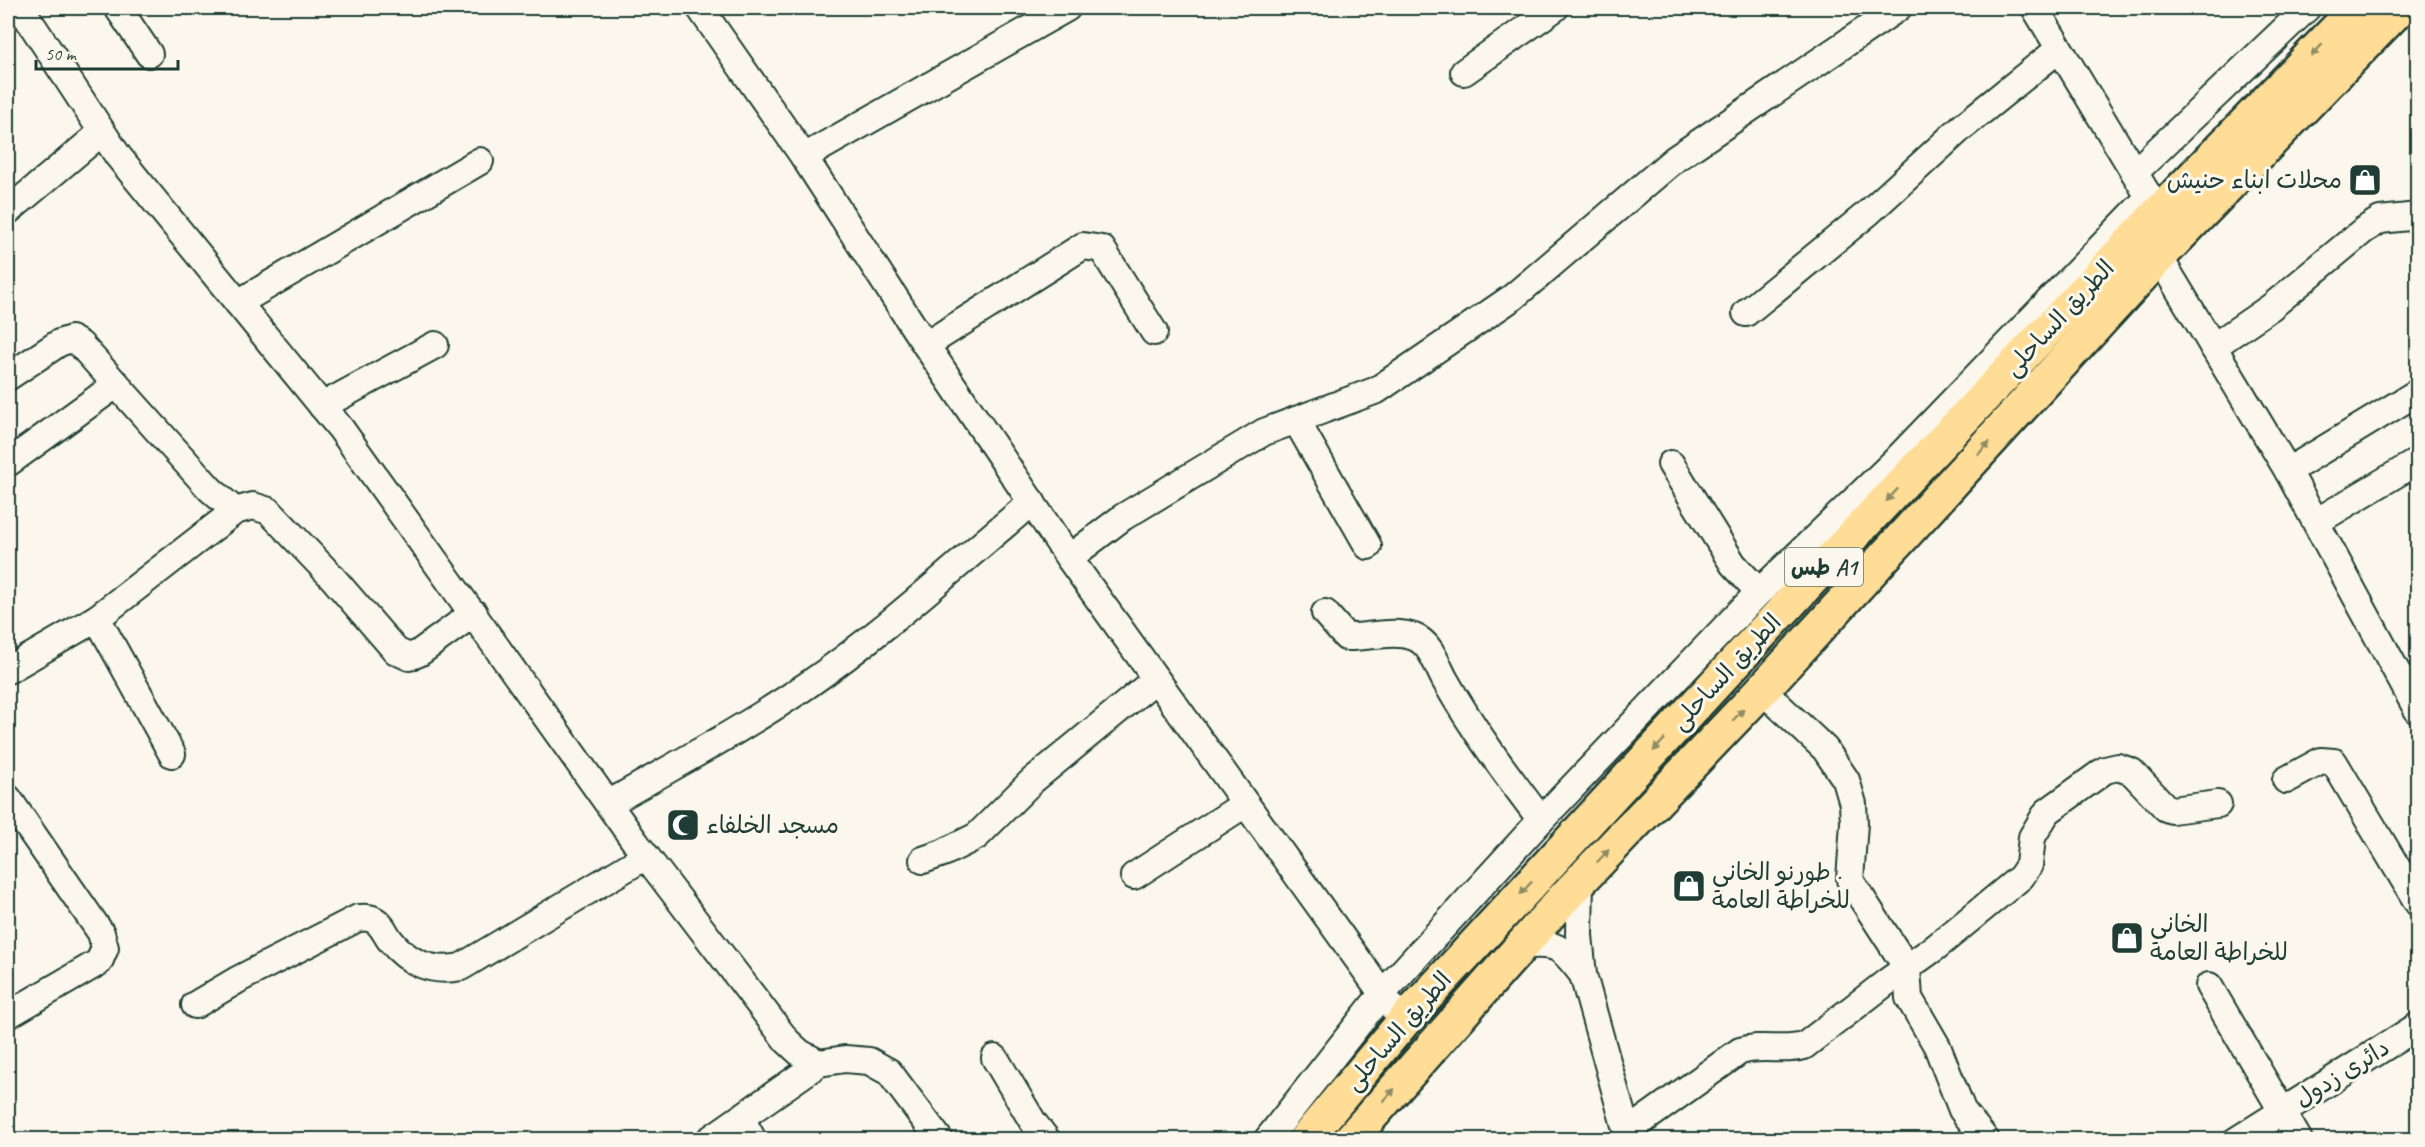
<svg xmlns="http://www.w3.org/2000/svg" width="2425" height="1147" font-family="Caveat,'Playpen Sans Arabic',sans-serif">
<rect width="100%" height="100%" fill="#fbf7ec"/>
<filter id="ink" filterUnits="userSpaceOnUse"><feTurbulence type="fractalNoise" baseFrequency=".0167" numOctaves="2"/><feDisplacementMap in="SourceGraphic" scale="12" xChannelSelector="R" yChannelSelector="G"/><feConvolveMatrix kernelMatrix="1 2 1 2 8 2 1 2 1" color-interpolation-filters="sRGB"/></filter>
<g filter="url(#ink)">
<g fill="none" stroke-linecap="round" stroke-linejoin="round">
<g stroke="#1f3d34" stroke-width="30">
<g id="minor">
<path d="M 21,8 L 118,156 L 341,429 L 636,843 L 787,1041 L 800,1053 L 819,1063"/>
<path d="M 118,8 L 149,54"/>
<path d="M 700,8 L 804,157 L 915,329 L 1069,558 L 1392,1007"/>
<path d="M 2035,8 L 2157,210"/>
<path d="M 1464,72 L 1555,8"/>
<path d="M 804,157 L 1067,8"/>
<path d="M 2135,172 L 2307,8"/>
<path d="M 8,211 L 102,132"/>
<path d="M 2159,257 L 2288,471 L 2418,711"/>
<path d="M 238,303 L 480,161"/>
<path d="M 1746,313 L 1868,213 L 1961,128 L 2059,49"/>
<path d="M 926,345 L 1083,246 L 1102,249 L 1154,332"/>
<path d="M 2213,347 L 2271,307 L 2364,230 L 2380,220 L 2418,216"/>
<path d="M 8,377 L 59,343 L 71,339 L 80,344 L 210,489 L 235,511"/>
<path d="M 322,406 L 435,345"/>
<path d="M 1296,420 L 1368,546"/>
<path d="M 8,463 L 117,384"/>
<path d="M 1671,464 L 1733,564 L 1759,592"/>
<path d="M 2288,471 L 2418,392"/>
<path d="M 2316,522 L 2418,461"/>
<path d="M 1069,558 L 1123,517 L 1264,432 L 1377,390 L 1513,297 L 1675,159 L 1898,8"/>
<path d="M 1325,613 L 1346,637 C 1368,638 1393,629 1414,637 C 1431,643 1437,666 1445,680 C 1473,730 1507,775 1541,820"/>
<path d="M 97,618 L 172,754"/>
<path d="M 8,670 L 97,618 L 235,511 L 253,506 L 269,511 L 332,577 L 396,651 L 409,657 L 419,653 L 474,613"/>
<path d="M 1762,690 L 1825,749 L 1846,780 L 1853,804 L 1854,823 L 1850,880 L 1907,968 L 1909,998 L 1937,1046 L 1962,1110 L 1986,1140"/>
<path d="M 2286,780 L 2321,761 L 2334,762 L 2418,903"/>
<path d="M 8,798 L 101,933 L 105,948 L 99,962 L 8,1015"/>
<path d="M 610,803 C 675,765 743,729 806,686 C 886,631 957,564 1032,502"/>
<path d="M 923,860 L 943,853 L 977,836 L 1032,781 L 1156,679"/>
<path d="M 1134,876 L 1245,804"/>
<path d="M 1580,881 L 1579,935 L 1583,975 L 1629,1140"/>
<path d="M 1521,946 C 1557,942 1561,946 1583,975"/>
<path d="M 2209,986 L 2299,1140"/>
<path d="M 195,1005 L 239,979 L 358,918 C 362,918 368,917 372,919 C 382,923 384,932 390,940 C 408,963 432,973 461,967 L 646,856"/>
<path d="M 995,1058 L 1033,1122 L 1047,1140"/>
<path d="M 741,1118 L 753,1140"/>
<path d="M 1627,1132 L 1740,1051 C 1761,1044 1783,1052 1804,1046 L 1888,981 L 1936,947 L 2021,877 L 2029,865 L 2032,837 L 2047,812 L 2105,770 L 2118,767 L 2132,772 L 2166,808 L 2172,810 L 2218,804"/>
<path d="M 709,1140 L 819,1063 L 845,1059 L 869,1061 L 889,1072 L 940,1140"/>
<path d="M 1267,1140 L 1382,994 L 1541,820 L 1759,592 L 1896,460 L 2150,196"/>
<path d="M 2237,1140 L 2418,1026"/>
</g>
</g>
<g stroke="#1f3d34" stroke-width="38">
<g id="highway">
<path d="M 1305,1140 L 1404,1021 L 1811,580 L 2158,213 L 2357,8"/>
<path d="M 1350,1140 L 1562,900 L 1762,690 L 2159,257 L 2400,8"/>
</g>
</g>
<use href="#minor" stroke="#fbf7ec" stroke-width="26"/>
<use href="#highway" stroke="#ffdd96" stroke-width="33"/>
</g>
<defs><path id="oneway-solid" d="M-6-.8H1V-3.2L6.5 0L1 3.2V.8H-6Z" transform="scale(1.5)"/></defs>
<g fill="#8f8d65">
<use href="#oneway-solid" transform="translate(2317 50) rotate(133)"/>
<use href="#oneway-solid" transform="translate(1984 448) rotate(-47)"/>
<use href="#oneway-solid" transform="translate(1892 495) rotate(133)"/>
<use href="#oneway-solid" transform="translate(1738 715) rotate(-46)"/>
<use href="#oneway-solid" transform="translate(1659 745) rotate(133)"/>
<use href="#oneway-solid" transform="translate(1603 856) rotate(-46)"/>
<use href="#oneway-solid" transform="translate(1526 888) rotate(133)"/>
<use href="#oneway-solid" transform="translate(1389 1095) rotate(-49)"/>
</g>
</g>
<defs>
<g id="shop-square" transform="scale(1.725)"><rect x="-9" y="-9" width="18" height="18" rx="4" fill="#1f3d34" stroke="#fbf7ec"/><path d="M-5-2.5h2.3a2.7 3.5 0 0 1 5.4 0H5L5.5 6h-11ZM-1.5-2.5h3a1.5 2.3 0 0 0-3 0Z" fill="#fff"/></g>
<g id="mosque-square" transform="scale(1.725)"><rect x="-9" y="-9" width="18" height="18" rx="4" fill="#1f3d34" stroke="#fbf7ec"/><path d="M3.5-4.9A6 6 0 1 0 3.5 4.9A5 5 0 1 1 3.5-4.9Z" fill="#fff"/></g>
</defs>
<g fill-rule="evenodd">
<use href="#shop-square" x="2365" y="180"/>
<use href="#mosque-square" x="683" y="825"/>
<use href="#shop-square" x="1689" y="886"/>
<use href="#shop-square" x="2127" y="938"/>
</g>
<g text-anchor="middle" stroke-width="6" stroke-linejoin="round" paint-order="stroke">
<rect fill="#fbf7ec" stroke="#61756b" stroke-width="1.5" x="1785" y="548" width="78" height="38" rx="4.5"/>
<g font-size="22" font-weight="bold" fill="#1f3d34">
<text x="1824" y="575">طس A1</text>
</g>
<g font-size="24" fill="#1f3d34" stroke="#fbf7ec" text-anchor="start">
<text x="2342" y="188" text-anchor="end">محلات ابناء حنيش</text>
<text x="706" y="833">مسجد الخلفاء</text>
<text x="1712" y="880">طورنو الخاني .<tspan x="1712" dy="28">للخراطة العامة</tspan></text>
<text x="2150" y="932">الخاني<tspan x="2150" dy="28">للخراطة العامة</tspan></text>
</g>
<g font-size="24" fill="#1f3d34" stroke="#fbf7ec">
<text transform="translate(2059 318) rotate(-47)" y="8">الطريق الساحلى</text>
<text transform="translate(1726 672) rotate(-47)" y="8">الطريق الساحلى</text>
<text transform="translate(1398 1031) rotate(-49)" y="8">الطريق الساحلى</text>
<text transform="translate(2342 1073) rotate(-32)" y="8">دائرى زدول</text>
</g>
</g>
<rect width="2425" height="1147" fill="none" stroke="#fbf7ec" stroke-width="30"/>
<rect x="15" y="15" width="2395" height="1117" fill="none" stroke="#1f3d34" stroke-width="2" filter="url(#ink)"/>
<path d="M36 60v9h142v-9" fill="none" stroke="#1f3d34" stroke-width="3"/>
<text x="45" y="60" font-size="18" fill="#1f3d34" stroke="#fbf7ec" stroke-width="4.5" paint-order="stroke">50 m</text>
</svg>
